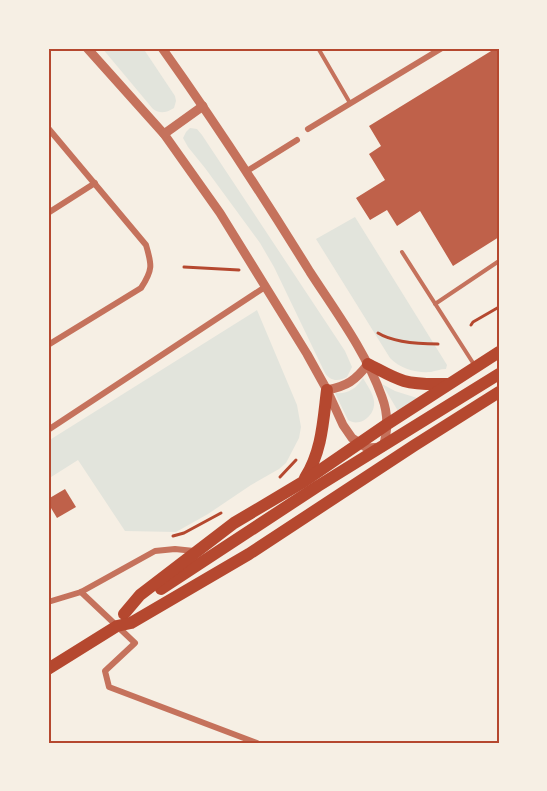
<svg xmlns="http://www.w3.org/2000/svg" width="547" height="791" font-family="Bitter,serif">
<rect width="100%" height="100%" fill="#f6efe4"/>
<g fill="#e2e4dc">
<path d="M 102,48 L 143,48 L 175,96 L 176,101 L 174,108 C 166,113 160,114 153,109 Z"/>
<path d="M 190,128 L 197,129 L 202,135 L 345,351 L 352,367 L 347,377 C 338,382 330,381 325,373 L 274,267 L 260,243 L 205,168 L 188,147 L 183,138 L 186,132 Z"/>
<path d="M 355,217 L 447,365 L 446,369 C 440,369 436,371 431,372 C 415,373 401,369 390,358 L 316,239 Z"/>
<path d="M 257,310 L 297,405 L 301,427 L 299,438 L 286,463 L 279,469 L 251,485 L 208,514 L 176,532 L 125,531 L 78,460 L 48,479 L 48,441 Z"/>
<path d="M 363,378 C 367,385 373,393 374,401 C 376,415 360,428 348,420 L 335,393 C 348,394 356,389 363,378 Z"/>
<path d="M 382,384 L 395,391 L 417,398 L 398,411 Z"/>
</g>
<g fill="#bf614a">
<path d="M 496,48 L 499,48 L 499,237 L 453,266 L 420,211 L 397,226 L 387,210 L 370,220 L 356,198 L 385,180 L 369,154 L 381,146 L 369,126 Z"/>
<path d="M 65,489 L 76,507 L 57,518 L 48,503 L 48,499 Z"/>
</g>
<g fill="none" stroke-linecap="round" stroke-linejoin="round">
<g stroke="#b5482f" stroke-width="3">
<path d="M 184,267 L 239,270"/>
<path d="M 471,325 L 473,322 L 499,307"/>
<path d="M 378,333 C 394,343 419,344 438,344"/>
<path d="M 280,477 L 296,460"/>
<path d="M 173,536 L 184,533 L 221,513"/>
</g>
<g stroke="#c5725c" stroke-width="4">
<path d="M 318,48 L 350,103"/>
<path d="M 402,252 L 475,366"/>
<path d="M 435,304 L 499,261"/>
</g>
<g stroke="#c5725c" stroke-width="6">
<path d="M 48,128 L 146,245 C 152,265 153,270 141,288 L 48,345"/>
<path d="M 308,129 L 442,48"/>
<path d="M 247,171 L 297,140"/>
<path d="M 48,213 L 95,183"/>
<path d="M 48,430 L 265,287"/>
<path d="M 81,592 L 135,643 L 105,671 L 109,687 L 257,743"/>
<path d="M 48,602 L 81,592 L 155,551 L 175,549 L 194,551"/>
</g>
<g stroke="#c5725c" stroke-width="9">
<path d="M 87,48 L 164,134 L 220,213 L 307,354 L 327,390 L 343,425 L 352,438 L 367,448 L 383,447 C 388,431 388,413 382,397 C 366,352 336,312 310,272 C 263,196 214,121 162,48"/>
<path d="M 164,134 L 203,106"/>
<path d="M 327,390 C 347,386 355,381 368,364"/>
</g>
<g stroke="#b5482f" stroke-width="12">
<path d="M 368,364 C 380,370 391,377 404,381 C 418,385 433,384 448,384"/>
<path d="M 305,478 C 322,451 323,422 327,390"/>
<path d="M 161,589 L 318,486 L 499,374"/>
<path d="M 124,614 L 140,595 L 234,523 L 303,482 L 386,425 L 499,352"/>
<path d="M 48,669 L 117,626 L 131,623 L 249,554 L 415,445 L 499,392"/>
</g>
</g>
<rect width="547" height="791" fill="none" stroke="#f6efe4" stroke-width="99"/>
<rect x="50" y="50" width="448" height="692" fill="none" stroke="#b5482f" stroke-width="2"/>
</svg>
